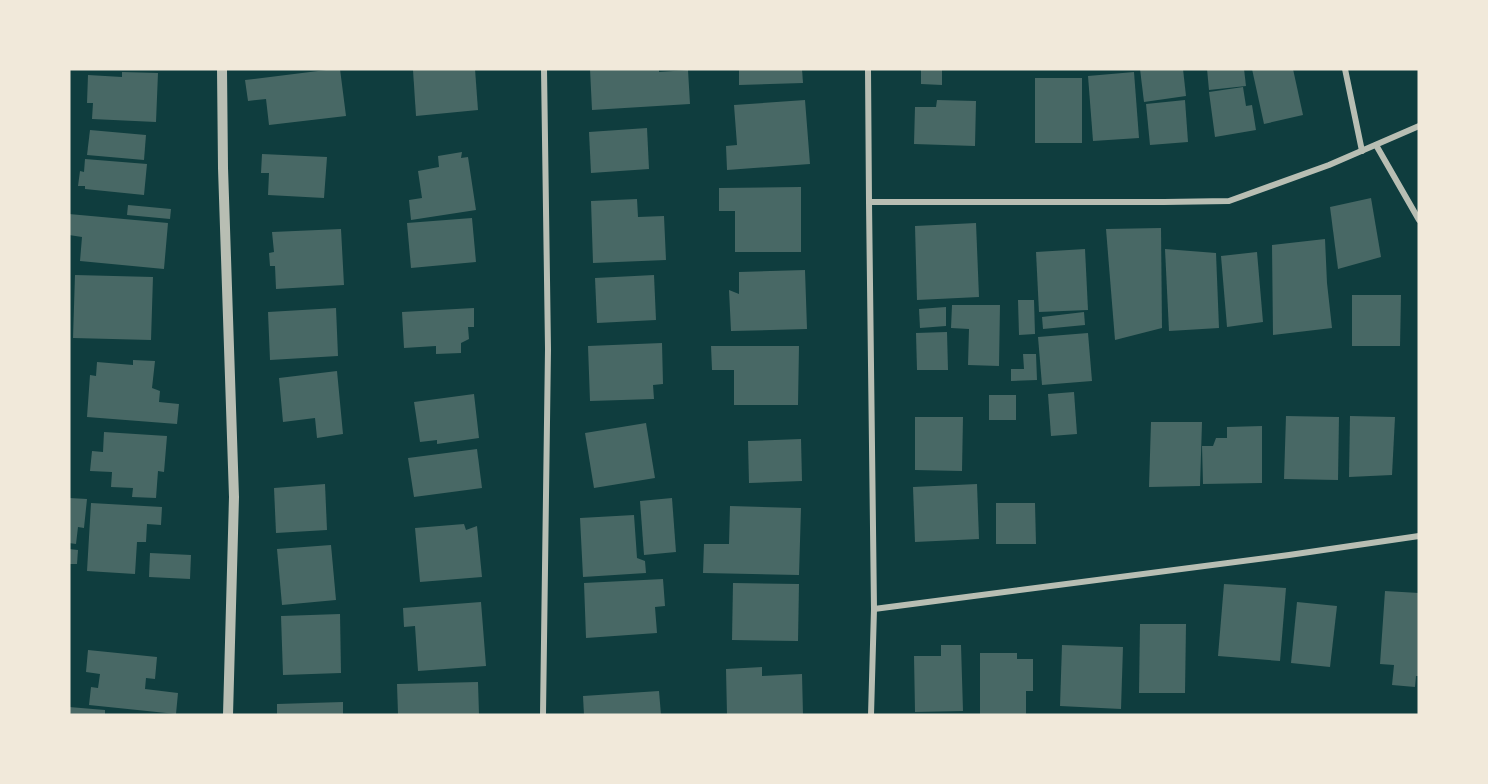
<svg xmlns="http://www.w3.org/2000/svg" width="1488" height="784" font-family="'Archivo Narrow',sans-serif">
<rect width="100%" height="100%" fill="#0f3d3e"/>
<g fill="#486865">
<path d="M 334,69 L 340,69 L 346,116 L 269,125 L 266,99 L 248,101 L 245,80 Z"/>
<path d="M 426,69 L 475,69 L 478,110 L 416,116 L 413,70 Z"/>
<path d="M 590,69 L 659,69 L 659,72 L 688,70 L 690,104 L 592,110 Z"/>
<path d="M 739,69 L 802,69 L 803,83 L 739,85 Z"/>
<path d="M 921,69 L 942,69 L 942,85 L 921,84 Z"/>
<path d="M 1140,69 L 1183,69 L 1186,96 L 1144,102 Z"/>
<path d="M 1207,69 L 1244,69 L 1246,86 L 1209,90 Z"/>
<path d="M 1252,69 L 1293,69 L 1303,115 L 1264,124 Z"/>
<path d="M 122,72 L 158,73 L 156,122 L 92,119 L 93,103 L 87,103 L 88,75 L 122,77 Z"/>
<path d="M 1134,72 L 1139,138 L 1093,141 L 1088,76 Z"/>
<rect x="1035" y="78" width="47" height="65"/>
<path d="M 1243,87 L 1246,106 L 1252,105 L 1256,130 L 1215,137 L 1209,92 Z"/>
<path d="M 805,100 L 810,164 L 727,170 L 726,146 L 737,145 L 734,105 Z"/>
<path d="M 937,100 L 976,101 L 975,146 L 914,144 L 915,107 L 936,107 Z"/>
<path d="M 1185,100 L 1188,142 L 1150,145 L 1146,104 Z"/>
<path d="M 647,128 L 649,169 L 591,173 L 589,132 Z"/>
<path d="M 90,130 L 146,135 L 144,160 L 87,155 Z"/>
<path d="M 462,152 L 461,158 L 468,157 L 476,210 L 411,220 L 409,200 L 422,198 L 418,171 L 439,167 L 438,156 Z"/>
<path d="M 262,154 L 327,157 L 324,198 L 268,195 L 269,173 L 261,173 Z"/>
<path d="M 85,159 L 147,164 L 144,195 L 85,189 L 85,186 L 78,186 L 80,171 L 84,172 Z"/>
<path d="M 801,187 L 801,252 L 735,252 L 735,211 L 719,211 L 719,188 Z"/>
<path d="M 1371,198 L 1381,257 L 1338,269 L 1330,207 Z"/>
<path d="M 637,199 L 638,217 L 664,216 L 666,260 L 593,263 L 591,201 Z"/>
<path d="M 128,205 L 171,209 L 170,219 L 127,215 Z"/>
<path d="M 69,214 L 168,223 L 164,269 L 80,261 L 82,237 L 69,235 Z"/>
<path d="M 472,218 L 476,262 L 411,268 L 407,223 Z"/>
<path d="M 976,223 L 979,297 L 917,300 L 915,226 Z"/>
<path d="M 1161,228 L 1162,328 L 1115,340 L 1106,229 Z"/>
<path d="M 341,229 L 344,285 L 276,289 L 275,266 L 270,266 L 269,253 L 274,252 L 272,232 Z"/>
<path d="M 1325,239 L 1327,283 L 1332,328 L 1273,335 L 1272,245 Z"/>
<path d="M 1085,249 L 1088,310 L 1039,312 L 1036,252 Z"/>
<path d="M 1165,249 L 1216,253 L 1219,328 L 1169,331 Z"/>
<path d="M 1257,252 L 1263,322 L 1227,327 L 1221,256 Z"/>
<path d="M 805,270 L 807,329 L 731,331 L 729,290 L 739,294 L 739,272 Z"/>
<path d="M 75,275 L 153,277 L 151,340 L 73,338 Z"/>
<path d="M 654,275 L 656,320 L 597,323 L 595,278 Z"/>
<path d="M 1352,295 L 1401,295 L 1400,346 L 1352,346 Z"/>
<path d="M 1018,300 L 1034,300 L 1035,334 L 1019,335 Z"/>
<path d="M 952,305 L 1000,305 L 999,366 L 968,365 L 969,329 L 951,328 Z"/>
<path d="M 946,307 L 946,326 L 920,328 L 919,309 Z"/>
<path d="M 336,308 L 338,356 L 270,360 L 268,312 Z"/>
<path d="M 474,308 L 474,327 L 468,327 L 469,339 L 461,343 L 461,353 L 436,354 L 436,346 L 404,348 L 402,312 Z"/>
<path d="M 1084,312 L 1085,325 L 1043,329 L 1042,317 Z"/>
<path d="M 947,332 L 948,370 L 917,370 L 916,333 Z"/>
<path d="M 1088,333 L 1092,381 L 1042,385 L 1038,337 Z"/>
<path d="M 662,343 L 663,384 L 653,385 L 654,399 L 590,401 L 588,346 Z"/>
<path d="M 711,346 L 799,346 L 798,405 L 734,405 L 734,370 L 712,370 Z"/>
<path d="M 1023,354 L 1036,354 L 1037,380 L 1011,381 L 1011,369 L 1024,369 Z"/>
<path d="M 133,360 L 155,361 L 152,388 L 160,391 L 159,402 L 179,404 L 177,424 L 87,417 L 90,375 L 96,376 L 97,362 L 133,365 Z"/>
<path d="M 337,371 L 343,434 L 317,438 L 315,418 L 283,422 L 279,378 Z"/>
<path d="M 1074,392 L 1077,434 L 1051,436 L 1048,394 Z"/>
<path d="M 474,394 L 479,438 L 437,444 L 437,440 L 420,442 L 414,402 Z"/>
<rect x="989" y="395" width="27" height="25"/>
<path d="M 1286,416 L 1339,417 L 1338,480 L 1284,479 Z"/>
<path d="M 1350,416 L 1395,417 L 1392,475 L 1349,477 Z"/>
<path d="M 915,417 L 963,417 L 962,471 L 915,470 Z"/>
<path d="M 1151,422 L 1202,422 L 1200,486 L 1149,487 Z"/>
<path d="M 646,423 L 655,478 L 594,488 L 585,433 Z"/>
<path d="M 1262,426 L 1262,483 L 1203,484 L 1202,446 L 1213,446 L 1216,438 L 1227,438 L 1227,427 Z"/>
<path d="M 104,432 L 167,436 L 164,472 L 158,471 L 156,498 L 132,497 L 133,488 L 111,487 L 112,472 L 90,471 L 92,451 L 103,452 Z"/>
<path d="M 801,439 L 802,481 L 749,483 L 748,441 Z"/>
<path d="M 477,449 L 482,488 L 414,497 L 408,458 Z"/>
<path d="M 325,484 L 327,530 L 276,533 L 274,488 Z"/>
<path d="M 977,484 L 979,539 L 915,542 L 913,487 Z"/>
<path d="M 69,498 L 87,499 L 84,528 L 78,527 L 76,544 L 69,543 Z"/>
<path d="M 672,498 L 676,552 L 644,555 L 640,501 Z"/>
<path d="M 91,503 L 162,507 L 161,525 L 147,524 L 146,542 L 137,542 L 135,574 L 87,571 Z"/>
<path d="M 996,503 L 1035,503 L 1036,544 L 996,544 Z"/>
<path d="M 730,506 L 801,508 L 799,575 L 703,573 L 704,544 L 729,544 Z"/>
<path d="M 634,515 L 637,558 L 645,561 L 646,573 L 583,577 L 580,518 Z"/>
<path d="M 464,524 L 466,530 L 477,526 L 482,577 L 420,582 L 415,528 Z"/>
<path d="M 331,545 L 336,600 L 282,605 L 277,549 Z"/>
<path d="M 69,549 L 78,550 L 77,564 L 69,564 Z"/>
<path d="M 150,553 L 191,555 L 190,579 L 149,577 Z"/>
<path d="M 663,579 L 665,606 L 655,607 L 657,633 L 586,638 L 584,583 Z"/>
<path d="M 733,583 L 799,584 L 798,641 L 732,640 Z"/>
<path d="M 1224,584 L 1286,588 L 1280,661 L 1218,656 Z"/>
<path d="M 1385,591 L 1419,593 L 1419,676 L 1416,676 L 1415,687 L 1392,685 L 1394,665 L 1380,664 Z"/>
<path d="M 481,602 L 486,666 L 418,671 L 415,626 L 404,627 L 403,608 Z"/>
<path d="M 1297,602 L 1337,606 L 1330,667 L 1291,663 Z"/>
<path d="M 340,614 L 341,673 L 283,675 L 281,616 Z"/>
<path d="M 1140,624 L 1186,624 L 1185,693 L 1139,693 Z"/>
<path d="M 941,645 L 961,645 L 963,711 L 915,712 L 914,656 L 941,656 Z"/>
<path d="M 1062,645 L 1123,647 L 1121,709 L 1060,706 Z"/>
<path d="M 88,650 L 157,657 L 155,679 L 146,678 L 145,689 L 178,693 L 176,714 L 89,705 L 91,687 L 98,688 L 100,674 L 86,672 Z"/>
<path d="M 980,653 L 1017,653 L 1017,659 L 1033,659 L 1033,691 L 1026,691 L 1026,715 L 980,715 Z"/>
<path d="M 762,667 L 762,676 L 802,674 L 803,715 L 727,715 L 726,669 Z"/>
<path d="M 478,682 L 479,715 L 398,714 L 397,684 Z"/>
<path d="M 659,691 L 661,715 L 584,715 L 583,696 Z"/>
<path d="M 343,702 L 343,715 L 277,715 L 277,704 Z"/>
<path d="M 69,707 L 105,710 L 105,715 L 69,715 Z"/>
</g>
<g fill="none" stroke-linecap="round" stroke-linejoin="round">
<g stroke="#b8beb3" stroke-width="6">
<path d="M 868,69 L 869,202 L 874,609 L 871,715"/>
<path d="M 1345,69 L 1362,151"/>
<path d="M 1376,145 L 1419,220"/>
<path d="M 869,202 L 1164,202 L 1229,201 L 1329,165 L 1419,126"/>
<path d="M 874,609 L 1289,555 L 1419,536"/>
<path d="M 543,715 L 548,349 L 544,69"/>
</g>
<path stroke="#b8beb3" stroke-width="10" d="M 222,69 L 223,168 L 234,497 L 228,715"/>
</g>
<rect width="1488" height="784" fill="none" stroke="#f1e9da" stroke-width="141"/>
</svg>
